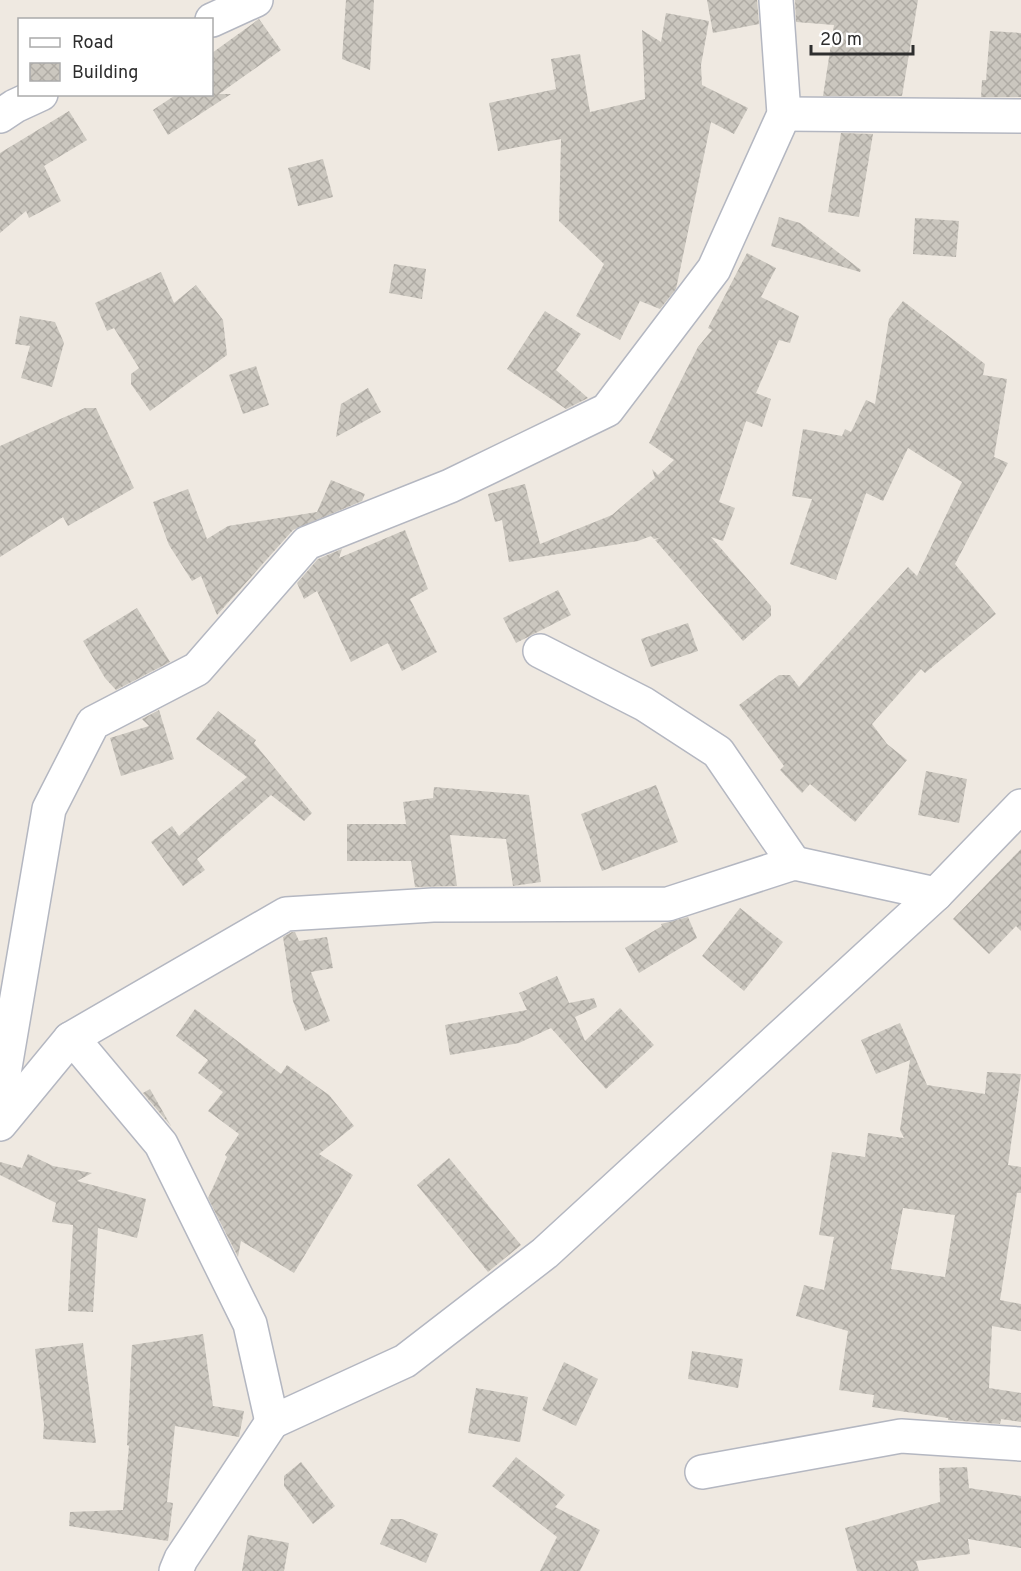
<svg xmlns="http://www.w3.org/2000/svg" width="1021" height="1571" font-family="Overpass,sans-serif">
<defs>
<pattern id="building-cross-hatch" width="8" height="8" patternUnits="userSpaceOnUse" patternTransform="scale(1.5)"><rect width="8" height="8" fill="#cbc7bf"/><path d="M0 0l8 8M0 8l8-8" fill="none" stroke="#afaba4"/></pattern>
</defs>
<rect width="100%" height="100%" fill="#efe9e1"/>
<g fill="url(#building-cross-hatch)" fill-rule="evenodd">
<path d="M 346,0 L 374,0 L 370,70 L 342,59 Z"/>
<path d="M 707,0 L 757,0 L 759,24 L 713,33 Z"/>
<path d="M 795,0 L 918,0 L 902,96 L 823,96 L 834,25 L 796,22 Z"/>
<path d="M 666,13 L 709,21 L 701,65 L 702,85 L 748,108 L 734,134 L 711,122 L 676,289 L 660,309 L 640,301 L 620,340 L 576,316 L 604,264 L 559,221 L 561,139 L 498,151 L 489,103 L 556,89 L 551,59 L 580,54 L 590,112 L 645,99 L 642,30 L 661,42 Z"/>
<path d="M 259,19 L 281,50 L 219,94 L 231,94 L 168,135 L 153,110 L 177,94 L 212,94 L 212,53 Z"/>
<path d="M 990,31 L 1021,33 L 1021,97 L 981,97 L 982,80 L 986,80 Z"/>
<path d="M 69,111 L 87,140 L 44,166 L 61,201 L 29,218 L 26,211 L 0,233 L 0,153 Z"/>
<path d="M 841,133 L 873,134 L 859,217 L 828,212 Z"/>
<path d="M 323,159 L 333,197 L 298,206 L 288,168 Z"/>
<path d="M 779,217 L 800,223 L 861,270 L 860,272 L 771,246 Z"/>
<path d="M 915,218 L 959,221 L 956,257 L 913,254 Z"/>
<path d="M 747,253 L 776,268 L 761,297 L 799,316 L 790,343 L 779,340 L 756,393 L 771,399 L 762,427 L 746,421 L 719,502 L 735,508 L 723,541 L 711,537 L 771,606 L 771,616 L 743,641 L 655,540 L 660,538 L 654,539 L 651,536 L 638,541 L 509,562 L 502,520 L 495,522 L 488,494 L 525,484 L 540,544 L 612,515 L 655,478 L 652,469 L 658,475 L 674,460 L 649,443 L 698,347 L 712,330 L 708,328 Z"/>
<path d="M 394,264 L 426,269 L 422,299 L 389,293 Z"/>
<path d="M 161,272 L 174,303 L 196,285 L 223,320 L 227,355 L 150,411 L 131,384 L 131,374 L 139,368 L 114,328 L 107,331 L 95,303 Z"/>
<path d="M 903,301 L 985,364 L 983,375 L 1007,379 L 994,457 L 1008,463 L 955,564 L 996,614 L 925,673 L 921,669 L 872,724 L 887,744 L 907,760 L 855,822 L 810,784 L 802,793 L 780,770 L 784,766 L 739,705 L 779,675 L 790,675 L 799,687 L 908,567 L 917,576 L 962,482 L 908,448 L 883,501 L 866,493 L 836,580 L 790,564 L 812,499 L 792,496 L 803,429 L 842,436 L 845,429 L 851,432 L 866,400 L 875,404 L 889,319 Z"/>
<path d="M 545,311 L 581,334 L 556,370 L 588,398 L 566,409 L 507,369 Z"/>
<path d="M 20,316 L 55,322 L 64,343 L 52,387 L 21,378 L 30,346 L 15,344 Z"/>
<path d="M 256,366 L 269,405 L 243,414 L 229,375 Z"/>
<path d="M 368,388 L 381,412 L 336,437 L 341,404 Z"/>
<path d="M 85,408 L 96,408 L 134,488 L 68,526 L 63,517 L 0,557 L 0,446 Z"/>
<path d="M 331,480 L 365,494 L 362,501 L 293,530 L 217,615 L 201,576 L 192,581 L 169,545 L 153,502 L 188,489 L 207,539 L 228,526 L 317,512 Z"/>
<path d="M 405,530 L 428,589 L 410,599 L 437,652 L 402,671 L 388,643 L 351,662 L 317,591 L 304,599 L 297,583 L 318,559 L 342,549 L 339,558 Z"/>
<path d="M 558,590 L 571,615 L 516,643 L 503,618 Z"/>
<path d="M 137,608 L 170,662 L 116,690 L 105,678 L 83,641 Z"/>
<path d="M 688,623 L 698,651 L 651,667 L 641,639 Z"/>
<path d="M 159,710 L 174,759 L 121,776 L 110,738 L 149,726 L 142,719 Z"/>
<path d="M 218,711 L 256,740 L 254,743 L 312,813 L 304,821 L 271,795 L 197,859 L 205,870 L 183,886 L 151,842 L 172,826 L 179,836 L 247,777 L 196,739 Z"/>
<path d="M 926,771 L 967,779 L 959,823 L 918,815 Z"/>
<path d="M 656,785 L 678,842 L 602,871 L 581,814 Z"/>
<path d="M 434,787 L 529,795 L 541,882 L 513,886 L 506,839 L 450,835 L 457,886 L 415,887 L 411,861 L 347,861 L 347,824 L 406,824 L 403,802 L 433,798 Z"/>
<path d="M 1021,849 L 1021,931 L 1016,926 L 989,954 L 953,919 Z"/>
<path d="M 740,908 L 783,942 L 744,991 L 702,956 Z"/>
<path d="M 688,917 L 697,938 L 639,973 L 625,948 L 662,926 L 661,924 Z"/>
<path d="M 292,932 L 295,932 L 299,941 L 327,937 L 333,968 L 311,972 L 330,1021 L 305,1031 L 293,1001 L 283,937 Z"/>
<path d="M 557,976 L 569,1003 L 594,998 L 597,1007 L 575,1017 L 585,1041 L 620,1008 L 654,1045 L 606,1089 L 551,1028 L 519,1043 L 450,1055 L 445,1025 L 527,1010 L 519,993 Z"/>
<path d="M 195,1009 L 281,1074 L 287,1065 L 329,1095 L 354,1126 L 319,1154 L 353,1175 L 294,1273 L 241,1241 L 238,1257 L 208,1198 L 227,1157 L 225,1155 L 239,1134 L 208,1111 L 223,1092 L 198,1073 L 208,1060 L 176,1036 Z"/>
<path d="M 900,1023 L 927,1085 L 985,1094 L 987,1072 L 1021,1074 L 1008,1165 L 1021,1167 L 1021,1193 L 1017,1193 L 1000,1300 L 1021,1304 L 1021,1331 L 992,1326 L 989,1388 L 1021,1393 L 1021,1422 L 1001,1419 L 1000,1424 L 948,1420 L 948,1418 L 872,1407 L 874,1395 L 839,1390 L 848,1331 L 796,1316 L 804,1285 L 824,1290 L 834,1237 L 819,1235 L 832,1152 L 865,1157 L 868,1133 L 904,1138 L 900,1130 L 910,1060 L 876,1074 L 861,1040 ZM 903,1208 L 955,1215 L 945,1277 L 891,1269 Z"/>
<path d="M 150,1089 L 171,1126 L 143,1093 Z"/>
<path d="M 28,1154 L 53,1166 L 92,1173 L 77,1181 L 146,1199 L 137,1238 L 98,1228 L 93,1312 L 68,1311 L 73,1225 L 52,1222 L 56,1203 L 0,1175 L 0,1162 L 22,1168 Z"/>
<path d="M 449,1158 L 521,1245 L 488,1272 L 417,1185 Z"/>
<path d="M 203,1334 L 213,1406 L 244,1411 L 239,1437 L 175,1426 L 167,1502 L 173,1503 L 168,1541 L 69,1526 L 70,1512 L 123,1510 L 129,1446 L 127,1445 L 132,1345 Z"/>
<path d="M 83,1343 L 96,1443 L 43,1439 L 44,1424 L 35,1349 Z"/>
<path d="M 692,1351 L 743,1359 L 738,1388 L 688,1379 Z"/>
<path d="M 564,1362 L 598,1379 L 576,1426 L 542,1410 Z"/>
<path d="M 476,1388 L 528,1397 L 520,1442 L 468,1433 Z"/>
<path d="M 516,1457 L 565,1495 L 555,1507 L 600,1530 L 580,1571 L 540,1571 L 557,1537 L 492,1486 Z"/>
<path d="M 301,1462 L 335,1506 L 313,1524 L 284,1486 L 284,1476 Z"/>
<path d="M 967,1467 L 969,1488 L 1021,1496 L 1021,1548 L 968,1539 L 970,1554 L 916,1561 L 919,1571 L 857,1571 L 845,1528 L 940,1502 L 939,1468 Z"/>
<path d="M 391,1519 L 402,1519 L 438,1534 L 426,1563 L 380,1544 Z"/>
<path d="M 248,1535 L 289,1543 L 284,1571 L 242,1571 Z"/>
</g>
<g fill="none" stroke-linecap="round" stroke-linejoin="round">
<g stroke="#b4b7c1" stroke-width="36">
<g id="street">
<path d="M 212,20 L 256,0"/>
<path d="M 784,114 L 1021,116"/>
<path d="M 0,116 L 15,106 L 41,94"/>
<path d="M 540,651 L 644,704 L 718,752 L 794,863"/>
<path d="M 70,1039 L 286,914 L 433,905 L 668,904 L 794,863 L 936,894"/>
<path d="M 0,1097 L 49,809 L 93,723 L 197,669 L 307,543 L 450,486 L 607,410 L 714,269 L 784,114 L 776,0"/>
<path d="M 0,1124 L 70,1039 L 84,1052 L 161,1144 L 250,1324 L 272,1422 L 405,1361 L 545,1253 L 936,894 L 1021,806"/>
<path d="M 702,1472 L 901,1436 L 1021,1444"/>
<path d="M 176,1571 L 181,1559 L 272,1422"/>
</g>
</g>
<use href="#street" stroke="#fff" stroke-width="33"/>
</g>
<rect x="18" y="18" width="195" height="78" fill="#ffffff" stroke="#ababab" stroke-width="1.5"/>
<rect x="30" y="38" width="30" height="9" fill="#ffffff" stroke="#ababab" stroke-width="1.5"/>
<text x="72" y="48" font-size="18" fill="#2e2e2e">Road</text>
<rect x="30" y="63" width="30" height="18" fill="url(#building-cross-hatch)" stroke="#ababab" stroke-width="1.5"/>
<text x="72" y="78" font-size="18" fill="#2e2e2e">Building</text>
<path d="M811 45v9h102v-9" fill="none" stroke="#2e2e2e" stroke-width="3"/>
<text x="820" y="45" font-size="18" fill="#2e2e2e" stroke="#ffffff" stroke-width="4.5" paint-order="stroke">20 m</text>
</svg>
